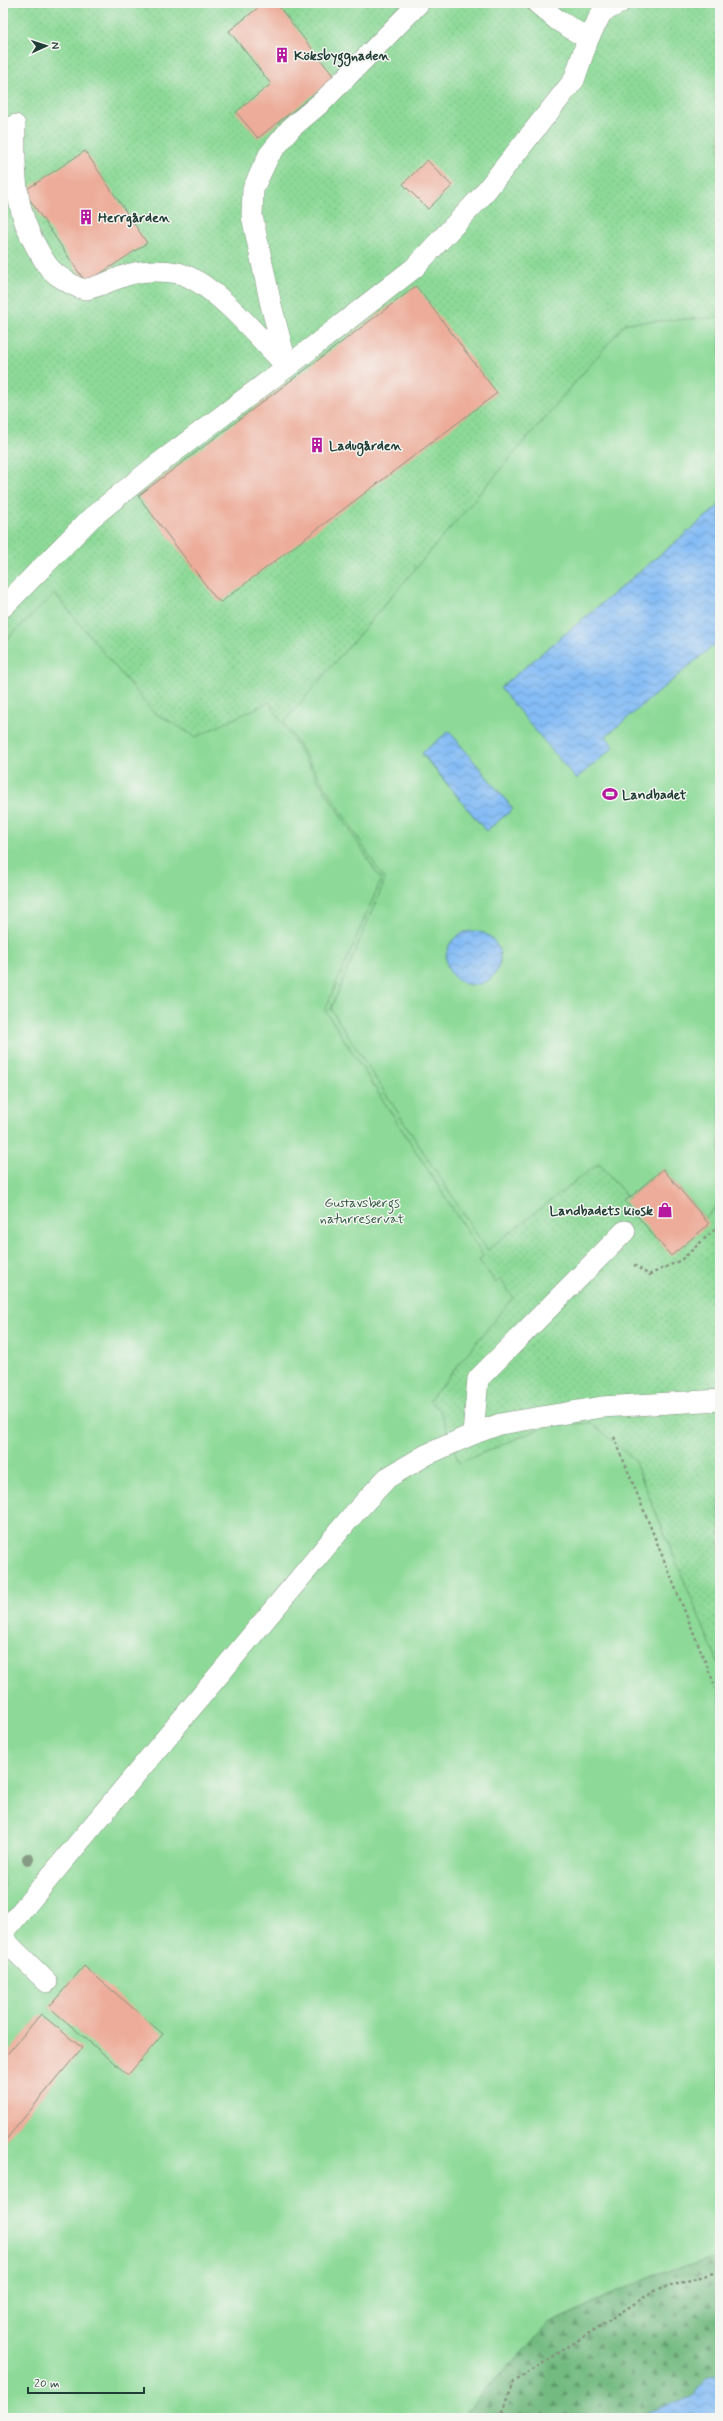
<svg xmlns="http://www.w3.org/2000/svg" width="723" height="2421" font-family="Mynerve,sans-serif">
<defs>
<pattern id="grass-dots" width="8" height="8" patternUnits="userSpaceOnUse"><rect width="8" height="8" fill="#8dda98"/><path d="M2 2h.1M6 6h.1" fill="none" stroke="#79bc84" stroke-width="1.8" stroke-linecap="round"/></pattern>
<pattern id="forest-firs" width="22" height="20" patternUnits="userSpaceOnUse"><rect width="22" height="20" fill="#72ba80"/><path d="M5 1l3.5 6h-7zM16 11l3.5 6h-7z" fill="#5d986a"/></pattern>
<pattern id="water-waves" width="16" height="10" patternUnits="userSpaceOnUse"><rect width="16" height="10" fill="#84bcf5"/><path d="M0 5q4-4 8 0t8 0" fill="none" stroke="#6b9ac7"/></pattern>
</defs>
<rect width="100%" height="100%" fill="#f6f6f2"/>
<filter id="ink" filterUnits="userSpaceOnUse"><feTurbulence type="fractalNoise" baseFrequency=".025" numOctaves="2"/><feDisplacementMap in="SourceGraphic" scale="8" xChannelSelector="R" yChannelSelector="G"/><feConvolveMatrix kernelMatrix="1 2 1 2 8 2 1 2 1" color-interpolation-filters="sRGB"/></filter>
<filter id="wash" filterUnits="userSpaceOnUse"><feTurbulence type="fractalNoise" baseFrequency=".012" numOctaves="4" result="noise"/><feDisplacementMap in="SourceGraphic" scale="16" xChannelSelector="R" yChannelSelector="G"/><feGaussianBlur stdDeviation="0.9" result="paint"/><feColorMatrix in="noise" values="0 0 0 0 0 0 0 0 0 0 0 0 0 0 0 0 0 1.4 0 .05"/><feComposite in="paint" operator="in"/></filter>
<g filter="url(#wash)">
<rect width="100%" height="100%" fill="#ebe7cd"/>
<rect fill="url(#grass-dots)" stroke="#568c66" x="3" y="3" width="717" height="2415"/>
<path fill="url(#forest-firs)" stroke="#487c5a" d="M 720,2256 L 720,2418 L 461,2418 L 486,2389 L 548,2324 L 649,2277 Z"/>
<g fill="#8dda98" stroke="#568c66" fill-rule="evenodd">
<path d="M 720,317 L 720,505 L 500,688 L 614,747 L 605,736 L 720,640 L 720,1201 L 705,1219 L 663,1169 L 628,1198 L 599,1163 L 487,1250 L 331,1009 L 385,880 L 284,722 L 626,323 ZM 449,731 L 513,809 L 486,831 L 422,754 ZM 464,932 L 489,936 L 499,950 L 467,984 L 459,981 L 448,967 L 451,943 Z"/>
<path d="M 55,594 L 152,711 L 196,737 L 269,702 L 381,880 L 325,1010 L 483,1256 L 479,1260 L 496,1283 L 500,1279 L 513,1297 L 429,1401 L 440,1410 L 459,1463 L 549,1425 L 592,1423 L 634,1460 L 720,1667 L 720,2256 L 649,2277 L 548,2324 L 486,2389 L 461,2418 L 3,2418 L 3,643 Z"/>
</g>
<g fill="url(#water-waves)" stroke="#527c94">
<path d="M 720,505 L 720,640 L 606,736 L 614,747 L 576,779 L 500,688 Z"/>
<path d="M 449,731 L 513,809 L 486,831 L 422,753 Z"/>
<circle cx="473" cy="958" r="27"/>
<path d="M 720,2374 L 719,2418 L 631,2418 L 692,2397 L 710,2376 Z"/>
</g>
<g id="blocks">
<g fill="#edac99">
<path d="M 264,3 L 276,3 L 335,78 L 258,138 L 236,112 L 271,84 L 229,31 Z"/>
<path d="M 85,151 L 147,243 L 86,283 L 24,191 Z"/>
<path d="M 427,160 L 452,186 L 428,209 L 403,184 Z"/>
<path d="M 416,286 L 497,393 L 221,602 L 217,600 L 138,496 Z"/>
<path d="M 663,1169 L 709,1224 L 671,1256 L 625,1201 Z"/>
<path d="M 84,1966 L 163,2034 L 128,2075 L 49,2007 Z"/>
<path d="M 41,2014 L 82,2048 L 3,2143 L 3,2059 Z"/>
</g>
</g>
</g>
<g filter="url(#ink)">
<use href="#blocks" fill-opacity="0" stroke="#859280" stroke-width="1"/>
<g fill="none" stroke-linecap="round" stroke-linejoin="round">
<g stroke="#859280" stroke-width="22">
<g id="service">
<path d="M 537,3 L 556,19 L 588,39"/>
<path d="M 15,125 C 14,170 14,210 38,250 C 46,264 49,270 63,279 C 69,283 80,290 87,289 C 101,286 114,279 127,275 C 143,270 163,270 178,273 C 214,282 261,340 287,367"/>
<path d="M 287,366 L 271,305 L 252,216 L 253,189 L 269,155 L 291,128 L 323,101 L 419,3"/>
<path d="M 3,607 L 91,518 L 154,467 L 287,367 L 414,268 L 481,197 L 574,80 L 588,39 L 602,12 L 620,3"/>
<path d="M 473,1434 L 500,1424 L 602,1407 L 720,1400"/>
<path d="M 3,1933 L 350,1518 L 387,1478 L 426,1455 L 473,1434 L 478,1379 L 625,1231"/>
<path d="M 3,1939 L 47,1982"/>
</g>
</g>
<g stroke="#859280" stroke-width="2.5" stroke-dasharray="3 3" stroke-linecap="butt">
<path d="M 634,1265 L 649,1275 L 681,1260 L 720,1225"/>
<path d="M 614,1437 L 720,1698"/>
<path d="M 501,2418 L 514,2382 L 654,2291 L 720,2271"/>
</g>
<use href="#service" stroke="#fff" stroke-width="21"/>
</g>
<circle fill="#879b84" cx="28" cy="1859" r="6"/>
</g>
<defs>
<g id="building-bare" transform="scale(1.2)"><path d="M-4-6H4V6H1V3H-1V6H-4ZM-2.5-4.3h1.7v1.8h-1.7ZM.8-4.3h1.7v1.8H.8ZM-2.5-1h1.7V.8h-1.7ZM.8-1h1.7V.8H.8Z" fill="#b5179e" stroke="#f6f6f2" stroke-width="2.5" paint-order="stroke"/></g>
<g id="stadium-bare" transform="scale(1.2)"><path d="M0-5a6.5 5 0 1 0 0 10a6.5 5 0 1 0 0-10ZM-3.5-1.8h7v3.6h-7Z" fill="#b5179e" stroke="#f6f6f2" stroke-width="2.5" paint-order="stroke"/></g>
<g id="shop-bare" transform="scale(1.2)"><path d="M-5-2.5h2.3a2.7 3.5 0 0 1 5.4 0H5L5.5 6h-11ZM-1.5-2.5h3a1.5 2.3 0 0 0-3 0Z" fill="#b5179e" stroke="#f6f6f2" stroke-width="2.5" paint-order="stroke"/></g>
</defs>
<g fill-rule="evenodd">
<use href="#building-bare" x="282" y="55"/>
<use href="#building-bare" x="86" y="217"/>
<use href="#building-bare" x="317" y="445"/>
<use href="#stadium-bare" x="610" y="794"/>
<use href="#shop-bare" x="665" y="1210"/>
</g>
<g text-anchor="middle" stroke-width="3" stroke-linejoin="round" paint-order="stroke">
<g font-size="14" font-weight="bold" fill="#1f3d34" stroke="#f6f6f2" text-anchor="start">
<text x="294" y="60">Köksbyggnaden</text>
<text x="98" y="222">Herrgården</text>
<text x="329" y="450">Ladugården</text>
<text x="622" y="799">Landbadet</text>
<text x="653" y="1215" text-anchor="end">Landbadets kiosk</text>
</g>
<g font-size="14" fill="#355c48" stroke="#f6f6f2">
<text x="362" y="1207">Gustavsbergs<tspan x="362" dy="16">naturreservat</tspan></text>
</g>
</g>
<rect width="723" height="2421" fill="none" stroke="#f6f6f2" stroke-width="16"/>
<g transform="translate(46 46) rotate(87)" stroke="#f6f6f2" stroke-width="3" paint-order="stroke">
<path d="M0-3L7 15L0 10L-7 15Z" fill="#1f3d34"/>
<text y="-6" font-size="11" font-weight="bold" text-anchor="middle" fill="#1f3d34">N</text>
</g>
<path d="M28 2387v6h116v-6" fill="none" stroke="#1f3d34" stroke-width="2"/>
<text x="34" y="2387" font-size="12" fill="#1f3d34" stroke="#f6f6f2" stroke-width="3" paint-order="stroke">20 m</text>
</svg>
